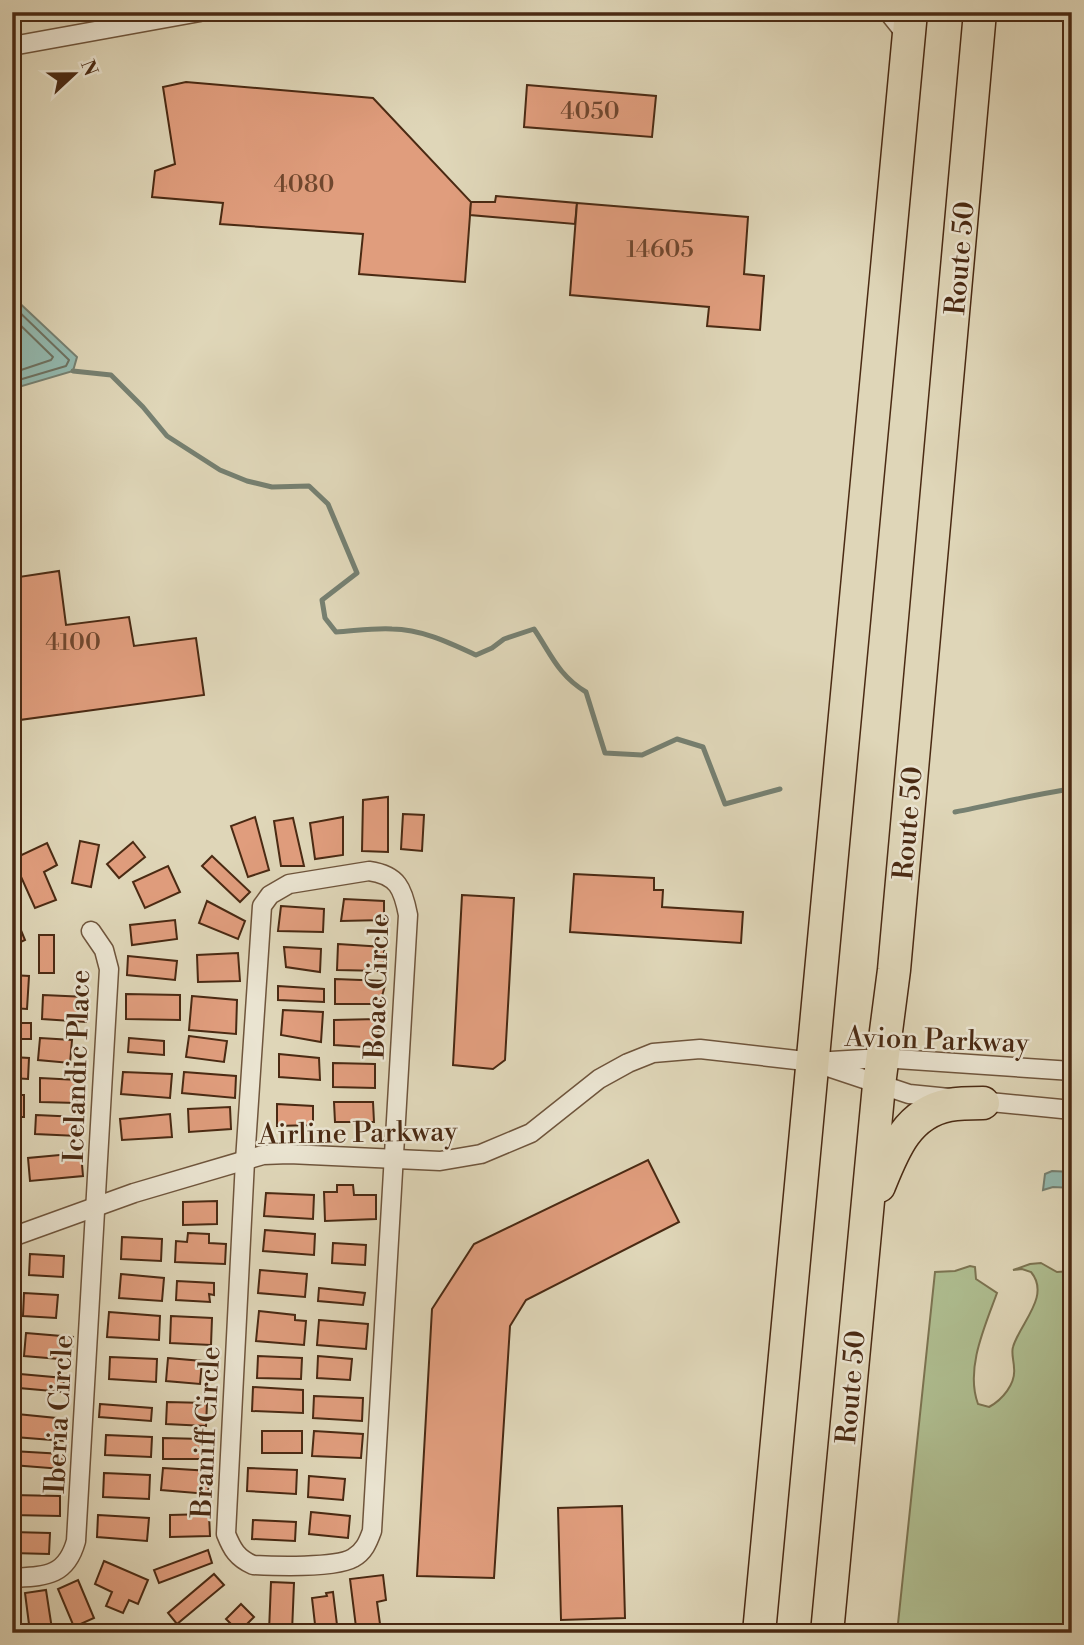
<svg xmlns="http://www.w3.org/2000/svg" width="1084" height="1645" font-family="'Libre Bodoni',serif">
<rect width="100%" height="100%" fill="#dfd6b8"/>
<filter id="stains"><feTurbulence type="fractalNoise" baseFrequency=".00286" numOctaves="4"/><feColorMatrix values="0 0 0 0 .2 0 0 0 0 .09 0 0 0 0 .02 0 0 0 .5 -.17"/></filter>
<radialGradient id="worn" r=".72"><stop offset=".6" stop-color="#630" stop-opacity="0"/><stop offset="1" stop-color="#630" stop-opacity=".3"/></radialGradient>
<path fill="#afbe91" stroke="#7c7452" stroke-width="2" d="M 1041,1263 L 1057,1272 L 1072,1271 L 1072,1633 L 897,1633 L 935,1272 L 955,1271 L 970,1266 L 975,1267 L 976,1279 L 997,1293 C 985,1326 965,1369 978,1404 L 989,1407 C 1002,1400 1016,1384 1014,1368 C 1014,1361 1011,1353 1013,1347 C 1020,1323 1051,1296 1031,1272 L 1022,1269 L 1013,1270 L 1030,1264 Z"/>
<g fill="#93b9af" stroke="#768071" stroke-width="2">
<path d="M 12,296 L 77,357 L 73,371 L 12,389 Z"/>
<path d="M 1052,1171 L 1072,1172 L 1072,1188 L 1053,1187 L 1043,1190 L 1045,1174 Z"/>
</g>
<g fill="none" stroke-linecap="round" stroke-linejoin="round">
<g stroke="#6e7261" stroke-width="2">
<path d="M 12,305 L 69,360 L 66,366 L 12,382"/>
<path d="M 12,317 L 53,357 L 51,360 L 12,373"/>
</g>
<g stroke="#768071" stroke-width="5">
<path d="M 73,371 L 111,375 L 143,407 L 167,436 L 220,470 L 247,481 L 272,487 L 309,486 L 328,504 L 357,573 L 322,600 L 325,618 L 336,632 C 354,631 373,628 392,629 C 421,629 450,643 476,655 L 492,648 L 504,639 L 534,629 C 551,654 558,675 586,692 L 605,753 L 642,755 L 677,739 L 703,747 L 725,804 L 780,789"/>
<path d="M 955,812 C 992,805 1027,796 1064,790 L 1072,796"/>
</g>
</g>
<g fill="#e09d7d" stroke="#4a2a13" stroke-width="2">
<path d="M 186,82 L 373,98 L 471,202 L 465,282 L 359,274 L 363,234 L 220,224 L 223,203 L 152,197 L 155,171 L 175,164 L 163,87 Z"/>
<path d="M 527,85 L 656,96 L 652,137 L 524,127 Z"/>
<path d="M 496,196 L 577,203 L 575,224 L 470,215 L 471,202 L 495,202 Z"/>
<path d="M 577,203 L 748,217 L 744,274 L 764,276 L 760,330 L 707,326 L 709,307 L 570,295 Z"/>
<path d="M 59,571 L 66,625 L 129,617 L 134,646 L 196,638 L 204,695 L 12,721 L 12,578 Z"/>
<path d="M 388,797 L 388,852 L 362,851 L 363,800 Z"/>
<path d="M 403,814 L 424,815 L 422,851 L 401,849 Z"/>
<path d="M 255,817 L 269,870 L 248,877 L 231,826 Z"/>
<path d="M 343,817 L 343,855 L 315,859 L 310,823 Z"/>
<path d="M 293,818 L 304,866 L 281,866 L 274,821 Z"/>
<path d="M 80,841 L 99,845 L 91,887 L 72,883 Z"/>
<path d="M 133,842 L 145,857 L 119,878 L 107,864 Z"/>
<path d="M 47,843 L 57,865 L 44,872 L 56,900 L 35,908 L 13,859 Z"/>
<path d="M 212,856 L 250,892 L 240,902 L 202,866 Z"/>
<path d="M 168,866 L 180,892 L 145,908 L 133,882 Z"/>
<path d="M 574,874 L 654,878 L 654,890 L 663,890 L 662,907 L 743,912 L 741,943 L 570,932 Z"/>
<path d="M 462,895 L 514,898 L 505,1060 L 493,1069 L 453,1065 Z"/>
<path d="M 344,899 L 384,901 L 384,920 L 341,921 Z"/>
<path d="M 207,901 L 245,921 L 238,939 L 199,923 Z"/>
<path d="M 281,906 L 324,909 L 323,932 L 278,931 Z"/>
<path d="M 175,920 L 177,939 L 132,945 L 130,925 Z"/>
<path d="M 20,928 L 25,940 L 12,946 L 12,931 Z"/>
<rect x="39" y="935" width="15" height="38"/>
<path d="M 338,944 L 384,947 L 384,971 L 337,970 Z"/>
<path d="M 284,947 L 321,949 L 320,972 L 286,967 Z"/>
<path d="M 238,953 L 240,981 L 198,982 L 197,955 Z"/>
<path d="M 128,956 L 177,961 L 175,980 L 127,975 Z"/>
<path d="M 12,975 L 29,976 L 27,1009 L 12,1008 Z"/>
<path d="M 335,979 L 386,981 L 380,1004 L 335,1004 Z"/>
<path d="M 278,986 L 324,989 L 324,1002 L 278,1000 Z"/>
<path d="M 126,994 L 180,995 L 180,1020 L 126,1019 Z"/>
<path d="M 43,995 L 87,997 L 86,1022 L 42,1019 Z"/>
<path d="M 192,996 L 237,1000 L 236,1034 L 189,1030 Z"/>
<path d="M 283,1010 L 323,1012 L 321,1042 L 281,1035 Z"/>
<path d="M 378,1019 L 379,1048 L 334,1045 L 334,1020 Z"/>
<rect x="12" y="1023" width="19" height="16"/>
<path d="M 189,1036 L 227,1041 L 224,1062 L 186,1057 Z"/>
<path d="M 40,1038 L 72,1040 L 70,1063 L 38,1060 Z"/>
<path d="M 129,1038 L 164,1041 L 164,1055 L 128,1052 Z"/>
<path d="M 12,1050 L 13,1057 L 29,1058 L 28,1079 L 12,1078 Z"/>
<path d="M 279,1054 L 319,1058 L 320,1080 L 279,1077 Z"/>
<path d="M 333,1063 L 375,1064 L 375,1088 L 333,1087 Z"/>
<path d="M 123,1072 L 172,1074 L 170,1098 L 121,1094 Z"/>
<path d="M 184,1072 L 236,1076 L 235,1098 L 182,1093 Z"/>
<path d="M 40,1078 L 78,1080 L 77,1103 L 40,1102 Z"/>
<rect x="12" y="1095" width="12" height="22"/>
<path d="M 334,1102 L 373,1102 L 374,1122 L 335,1122 Z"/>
<path d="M 277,1104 L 313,1106 L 313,1125 L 277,1126 Z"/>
<path d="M 230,1107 L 231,1129 L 189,1132 L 188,1109 Z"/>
<path d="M 170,1114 L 172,1137 L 122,1140 L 120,1119 Z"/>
<path d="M 36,1115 L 79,1117 L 78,1136 L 35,1134 Z"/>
<path d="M 81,1153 L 83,1176 L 30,1181 L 28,1158 Z"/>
<path d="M 648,1160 L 679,1222 L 526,1300 L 510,1326 L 494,1578 L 417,1576 L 432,1309 L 474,1244 Z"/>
<path d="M 12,1175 L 15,1175 L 17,1198 L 12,1198 Z"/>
<path d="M 337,1185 L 353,1185 L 354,1195 L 376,1195 L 376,1219 L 325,1221 L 324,1192 L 337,1192 Z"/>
<path d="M 266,1193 L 314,1195 L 313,1219 L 264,1216 Z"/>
<path d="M 217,1201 L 217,1224 L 183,1225 L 183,1202 Z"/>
<path d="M 265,1230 L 315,1234 L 314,1255 L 263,1251 Z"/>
<path d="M 188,1233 L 209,1234 L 209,1243 L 226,1244 L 225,1264 L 175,1262 L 176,1241 L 187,1242 Z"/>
<path d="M 122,1237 L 162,1239 L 161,1261 L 121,1259 Z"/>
<path d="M 333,1243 L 366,1245 L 365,1265 L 332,1263 Z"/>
<path d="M 30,1254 L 64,1256 L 63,1277 L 29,1275 Z"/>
<path d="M 260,1270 L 307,1274 L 305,1297 L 258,1293 Z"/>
<path d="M 121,1274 L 164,1278 L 162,1301 L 119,1298 Z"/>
<path d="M 177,1281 L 214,1283 L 214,1295 L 209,1294 L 210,1302 L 176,1300 Z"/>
<path d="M 319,1288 L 365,1293 L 363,1305 L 318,1301 Z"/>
<path d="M 24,1293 L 58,1295 L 56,1318 L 23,1316 Z"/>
<path d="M 259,1311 L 295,1315 L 295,1320 L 306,1321 L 304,1345 L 256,1341 Z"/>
<path d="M 109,1312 L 160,1316 L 159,1340 L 107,1337 Z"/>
<path d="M 171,1316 L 212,1318 L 211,1345 L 170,1343 Z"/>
<path d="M 319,1320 L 368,1324 L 366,1349 L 317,1345 Z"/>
<path d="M 26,1333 L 73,1337 L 71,1360 L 24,1356 Z"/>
<path d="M 258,1356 L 302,1358 L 301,1379 L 257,1378 Z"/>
<path d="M 318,1356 L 352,1359 L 350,1380 L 317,1378 Z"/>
<path d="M 110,1357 L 157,1359 L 156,1382 L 109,1379 Z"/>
<path d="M 168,1358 L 202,1361 L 200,1384 L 166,1381 Z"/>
<path d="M 20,1374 L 64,1378 L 63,1392 L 19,1388 Z"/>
<path d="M 253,1387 L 303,1390 L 303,1413 L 252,1411 Z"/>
<path d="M 314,1396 L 363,1398 L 362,1421 L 313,1418 Z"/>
<path d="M 167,1402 L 207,1403 L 206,1426 L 166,1424 Z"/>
<path d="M 100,1404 L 152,1408 L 151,1421 L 99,1417 Z"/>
<path d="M 17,1414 L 66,1419 L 64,1441 L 15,1437 Z"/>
<rect x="262" y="1431" width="40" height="22"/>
<path d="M 314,1431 L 363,1434 L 361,1458 L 312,1456 Z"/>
<path d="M 106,1435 L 152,1437 L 151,1457 L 105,1455 Z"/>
<path d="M 163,1438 L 202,1439 L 202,1459 L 163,1459 Z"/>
<path d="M 12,1451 L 63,1454 L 62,1469 L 12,1465 Z"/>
<path d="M 163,1468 L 210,1471 L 208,1494 L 161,1490 Z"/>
<path d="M 248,1468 L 297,1470 L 296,1494 L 247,1491 Z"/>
<path d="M 104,1473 L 150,1475 L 149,1499 L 103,1497 Z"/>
<path d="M 309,1476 L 345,1479 L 343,1500 L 308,1497 Z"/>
<path d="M 12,1495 L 60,1496 L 60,1516 L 12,1515 Z"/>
<path d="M 622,1506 L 625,1618 L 561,1620 L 558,1508 Z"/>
<path d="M 311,1512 L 350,1516 L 348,1538 L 309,1534 Z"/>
<path d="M 209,1514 L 210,1536 L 170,1537 L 170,1515 Z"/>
<path d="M 98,1515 L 149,1518 L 147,1541 L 97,1537 Z"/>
<path d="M 253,1520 L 296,1522 L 295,1541 L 252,1539 Z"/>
<path d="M 12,1532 L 50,1533 L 49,1554 L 12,1553 Z"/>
<path d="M 208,1550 L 212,1563 L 159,1583 L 154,1570 Z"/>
<path d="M 104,1561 L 148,1580 L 138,1604 L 129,1600 L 123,1613 L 106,1606 L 112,1592 L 95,1584 Z"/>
<path d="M 214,1574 L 224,1585 L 177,1624 L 168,1613 Z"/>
<path d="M 383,1575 L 386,1600 L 377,1602 L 380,1624 L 356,1627 L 350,1579 Z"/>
<path d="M 78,1580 L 94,1618 L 74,1627 L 58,1589 Z"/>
<path d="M 271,1582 L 294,1583 L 292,1632 L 269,1631 Z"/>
<path d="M 46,1590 L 52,1629 L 30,1632 L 25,1593 Z"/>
<path d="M 333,1592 L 338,1633 L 316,1633 L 312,1598 L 327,1596 L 326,1593 Z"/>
<path d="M 241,1604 L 254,1617 L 239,1632 L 226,1619 Z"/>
</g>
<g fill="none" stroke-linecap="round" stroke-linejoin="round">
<g stroke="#6f553c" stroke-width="21">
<g id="street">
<path d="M 888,12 L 908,37"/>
<path d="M 12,46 L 200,12"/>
<path d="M 369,871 C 398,875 403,889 408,915 L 372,1531 C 368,1542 364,1552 353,1558 C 336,1568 274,1566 253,1565 C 237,1558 232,1549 226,1534 L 245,1161 L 262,906 L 270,895 L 289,884 Z"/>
<path d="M 822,1065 L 909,1094 L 1072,1110"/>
<path d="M 12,1237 L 134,1193 L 263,1155 L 289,1154 L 440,1161 L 481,1154 L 531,1133 L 599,1079 L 628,1063 L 653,1053 L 700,1049 L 814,1062 L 882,1058 L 1072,1071"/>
<path d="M 12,1578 C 45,1576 66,1577 76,1541 L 109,969 L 104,950 L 91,931"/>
</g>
</g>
<g stroke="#4a2a13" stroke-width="35">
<g id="highway">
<path d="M 879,1186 C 893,1151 907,1113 949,1105 C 960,1103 972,1103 983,1103"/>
<path d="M 759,1633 L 911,12"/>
<path d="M 827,1633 L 879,1085 L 894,970 L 980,12"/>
</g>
</g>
<use href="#street" stroke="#eae4d1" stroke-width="18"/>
<use href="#highway" stroke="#dfd6b8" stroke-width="32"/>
</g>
<g text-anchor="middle" stroke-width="5" stroke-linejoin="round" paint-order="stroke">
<g font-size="24" fill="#70472e">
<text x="590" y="119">4050</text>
<text x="304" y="192">4080</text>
<text x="660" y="257">14605</text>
<text x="73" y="650">4100</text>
</g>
<g font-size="28" fill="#4a2a13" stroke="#eae4d1">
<text transform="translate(959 258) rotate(-85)" y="10">Route 50</text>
<text transform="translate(907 823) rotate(-85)" y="10">Route 50</text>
<text transform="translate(376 986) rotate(-88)" y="10">Boac Circle</text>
<text transform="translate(937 1039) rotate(2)" y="10">Avion Parkway</text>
<text transform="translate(76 1066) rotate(-88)" y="10">Icelandic Place</text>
<text transform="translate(358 1132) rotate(-1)" y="10">Airline Parkway</text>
<text transform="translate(850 1387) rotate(-85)" y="10">Route 50</text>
<text transform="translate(58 1414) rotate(-87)" y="10">Iberia Circle</text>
<text transform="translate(205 1432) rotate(-87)" y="10">Braniff Circle</text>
</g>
</g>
<rect width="1084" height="1645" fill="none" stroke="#dfd6b8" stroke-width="42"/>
<rect x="14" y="14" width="1056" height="1617" fill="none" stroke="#4a2a13" stroke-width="3.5"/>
<rect x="21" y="21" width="1042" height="1603" fill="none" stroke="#4a2a13" stroke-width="2"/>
<g transform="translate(74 74) rotate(68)" stroke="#eae4d1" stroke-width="5" paint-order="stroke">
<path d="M0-5L12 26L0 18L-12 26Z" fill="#4a2a13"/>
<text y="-10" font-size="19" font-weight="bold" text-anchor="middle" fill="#4a2a13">N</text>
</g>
<rect width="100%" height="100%" filter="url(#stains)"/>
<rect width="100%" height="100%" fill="url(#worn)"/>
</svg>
